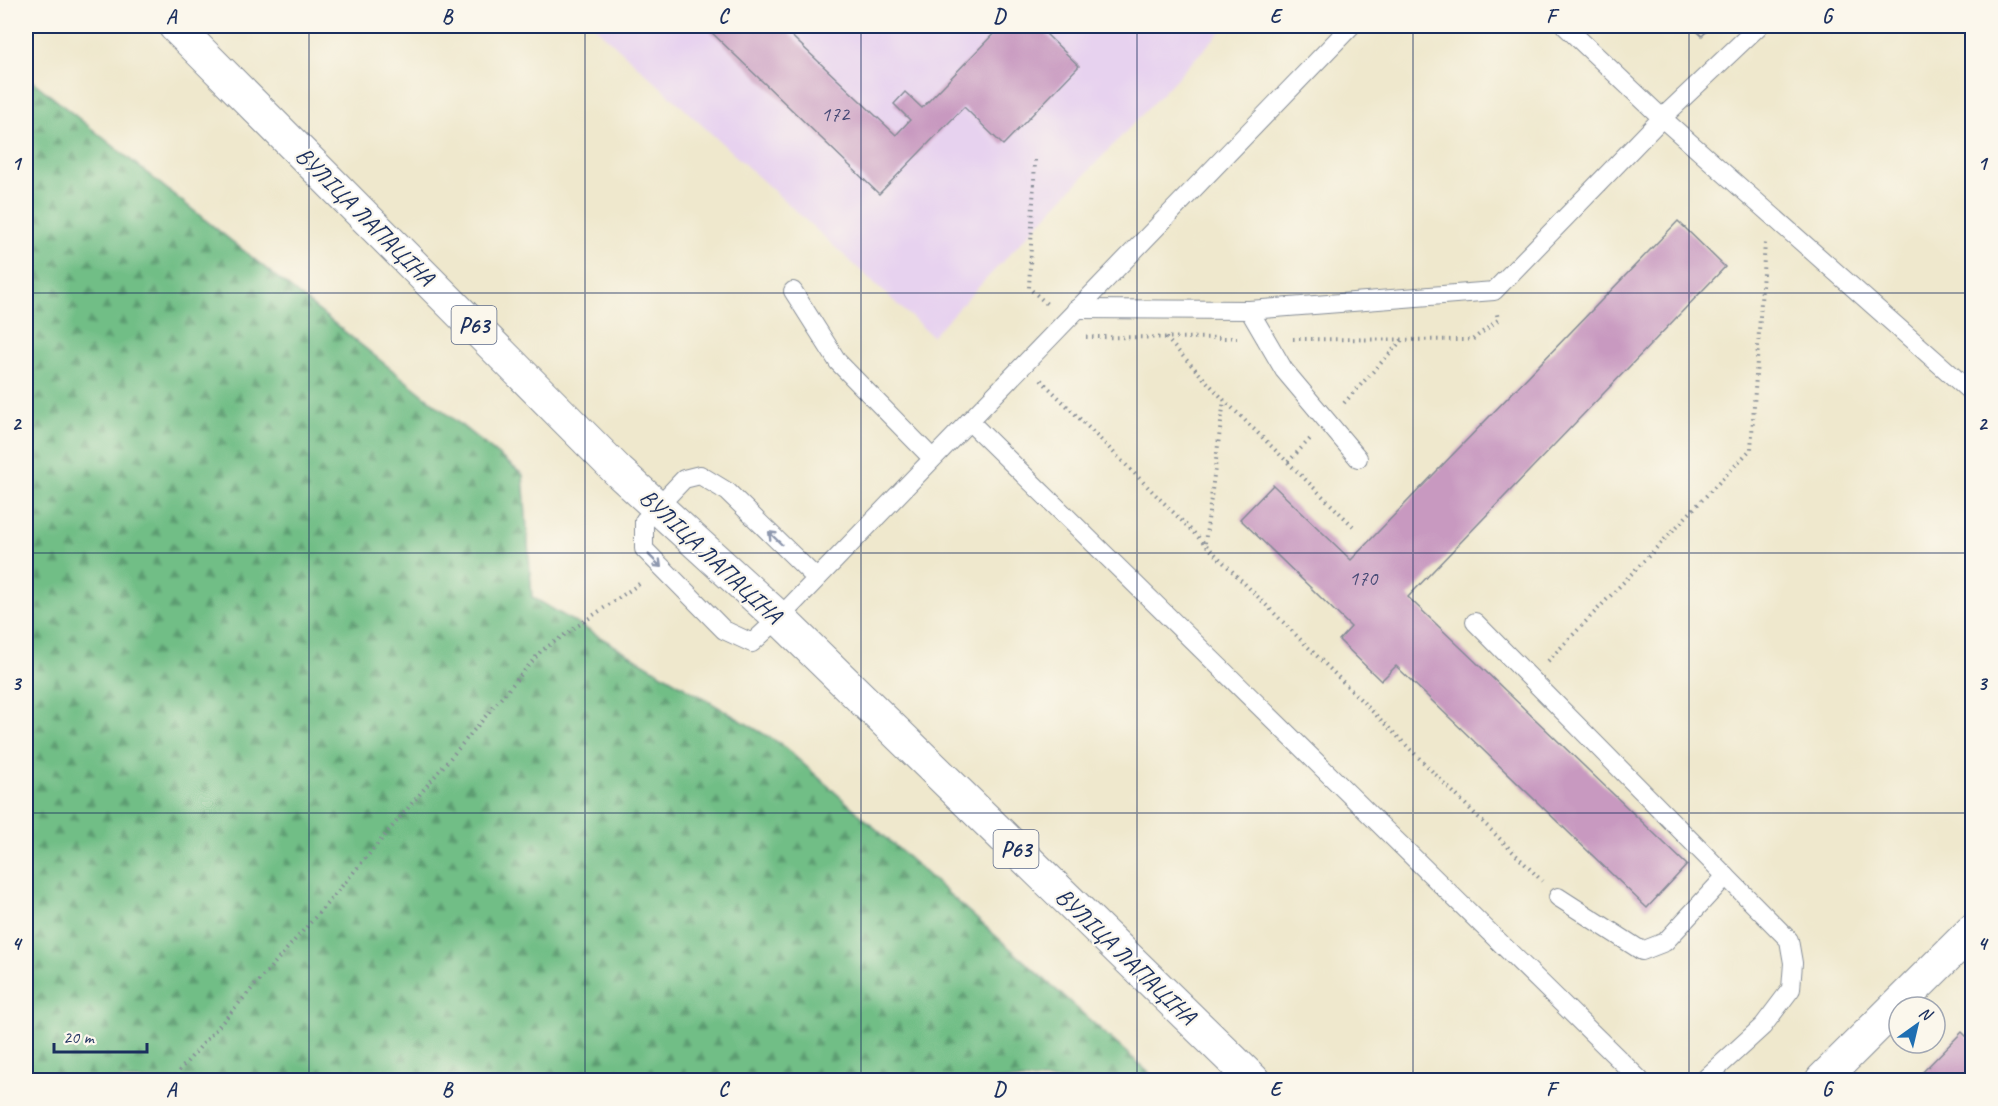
<svg xmlns="http://www.w3.org/2000/svg" width="1998" height="1106" font-family="Caveat,sans-serif">
<defs>
<pattern id="forest-firs" width="22" height="20" patternUnits="userSpaceOnUse" patternTransform="scale(1.5)"><rect width="22" height="20" fill="#71be86"/><path d="M5 1l3.5 6h-7zM16 11l3.5 6h-7z" fill="#5c9b71"/></pattern>
</defs>
<rect width="100%" height="100%" fill="#fbf7ec"/>
<filter id="ink" filterUnits="userSpaceOnUse"><feTurbulence type="fractalNoise" baseFrequency=".0167" numOctaves="2"/><feDisplacementMap in="SourceGraphic" scale="12" xChannelSelector="R" yChannelSelector="G"/><feConvolveMatrix kernelMatrix="1 2 1 2 8 2 1 2 1" color-interpolation-filters="sRGB"/></filter>
<filter id="wash" filterUnits="userSpaceOnUse"><feTurbulence type="fractalNoise" baseFrequency=".008" numOctaves="4" result="noise"/><feDisplacementMap in="SourceGraphic" scale="24" xChannelSelector="R" yChannelSelector="G"/><feGaussianBlur stdDeviation="1.35" result="paint"/><feColorMatrix in="noise" values="0 0 0 0 0 0 0 0 0 0 0 0 0 0 0 0 0 1.4 0 .05"/><feComposite in="paint" operator="in"/></filter>
<g filter="url(#wash)">
<rect width="100%" height="100%" fill="#efe8cd"/>
<path fill="#e7d2ef" d="M 594,26 L 1226,26 L 932,336 Z"/>
<path fill="url(#forest-firs)" stroke="#467672" stroke-width="1.5" d="M 26,76 L 523,475 L 532,597 L 781,744 L 1157,1080 L 26,1080 Z"/>
<g id="blocks">
<g fill="#c899c0">
<path d="M 705,26 L 781,26 L 896,135 L 910,120 L 894,104 L 905,92 L 922,108 L 1001,26 L 1043,26 L 1040,28 L 1079,66 L 1003,145 L 964,107 L 879,194 Z"/>
<path d="M 1691,26 L 1712,26 L 1702,36 Z"/>
<path d="M 1678,221 L 1725,267 L 1408,597 L 1687,865 L 1647,908 L 1396,666 L 1381,681 L 1339,640 L 1351,627 L 1240,519 L 1273,485 L 1351,560 Z"/>
<path d="M 1962,1032 L 1972,1042 L 1972,1080 L 1915,1080 Z"/>
</g>
</g>
</g>
<g filter="url(#ink)">
<use href="#blocks" fill-opacity="0" stroke="#858c96" stroke-width="1.5"/>
<g fill="none" stroke-linecap="round" stroke-linejoin="round">
<g stroke="#858c96" stroke-width="20">
<g id="service">
<path d="M 1759,26 L 1662,118 L 1972,393"/>
<path d="M 793,291 L 838,362 L 932,458"/>
<path d="M 1076,309 L 1249,310 L 1494,291 L 1662,118 L 1565,26"/>
<path d="M 1249,310 L 1284,370 L 1358,458"/>
<path d="M 969,421 L 1640,1080"/>
<path d="M 816,578 L 728,492 L 700,475 L 684,479 L 644,521 L 644,549 L 724,630 L 752,643 L 779,618 L 1351,26"/>
<path d="M 1475,622 L 1789,940 L 1793,963 L 1791,989 L 1763,1026 L 1704,1080"/>
<path d="M 1558,897 L 1642,951 L 1665,942 L 1726,876"/>
</g>
</g>
<g stroke="#858c96" stroke-width="35">
<path id="minor" d="M 1822,1080 L 1972,931"/>
</g>
<g stroke="#858c96" stroke-width="35">
<path id="primary" d="M 175,26 L 619,472 L 779,618 L 1253,1080"/>
</g>
<g stroke="#858c96" stroke-width="4" stroke-dasharray="1.5 4.5" stroke-linecap="butt">
<path d="M 1035,160 L 1029,288 L 1048,305"/>
<path d="M 1086,337 L 1237,338"/>
<path d="M 1166,338 L 1224,400 L 1353,526"/>
<path d="M 1293,339 L 1472,340 L 1498,320 L 1497,314"/>
<path d="M 1041,380 L 1542,881"/>
<path d="M 1344,403 L 1402,340"/>
<path d="M 1288,462 L 1310,439"/>
<path d="M 1205,543 L 1224,400"/>
<path d="M 1548,661 L 1751,449 L 1765,243"/>
<path d="M 171,1080 L 325,906 L 541,651 L 642,582"/>
</g>
<use href="#service" stroke="#fff" stroke-width="18"/>
<use href="#minor" stroke="#fff" stroke-width="33"/>
<use href="#primary" stroke="#fff" stroke-width="33"/>
</g>
<defs><path id="oneway-shaft" d="M-6 0H5M1.5-3L5.5 0L1.5 3" fill="none" stroke-width="1.6" stroke-linecap="round" stroke-linejoin="round" transform="scale(1.5)"/></defs>
<g stroke="#8d97ae">
<use href="#oneway-shaft" transform="translate(775 538) rotate(-136)"/>
<use href="#oneway-shaft" transform="translate(655 561) rotate(45)"/>
</g>
</g>
<path fill="none" stroke="#1b2f5e" stroke-width="1.5" stroke-opacity="0.55" d="M 309,26 L 309,1080M 585,26 L 585,1080M 861,26 L 861,1080M 1137,26 L 1137,1080M 1413,26 L 1413,1080M 1689,26 L 1689,1080M 26,293 L 1972,293M 26,553 L 1972,553M 26,813 L 1972,813"/>
<g text-anchor="middle" stroke-width="4.5" stroke-linejoin="round" paint-order="stroke">
<g font-size="21" fill="#464a76">
<text x="835" y="121">172</text>
<text x="1363" y="585">170</text>
</g>
<g fill="#fbf7ec" stroke="#5e6b89" stroke-width="1.5">
<rect x="451.5" y="306" width="45" height="38" rx="4.5"/>
<rect x="993.5" y="830" width="45" height="38" rx="4.5"/>
</g>
<g font-size="22" font-weight="bold" fill="#1b2f5e">
<text x="474" y="333">Р63</text>
<text x="1016" y="857">Р63</text>
</g>
<g font-size="24" fill="#1b2f5e" stroke="#fbf7ec">
<text transform="translate(365 216) rotate(45)" y="8">ВУЛІЦА ЛАПАЦІНА</text>
<text transform="translate(711 556) rotate(43)" y="8">ВУЛІЦА ЛАПАЦІНА</text>
<text transform="translate(1126 956) rotate(44)" y="8">ВУЛІЦА ЛАПАЦІНА</text>
</g>
</g>
<rect width="1998" height="1106" fill="none" stroke="#fbf7ec" stroke-width="66"/>
<g transform="translate(1917 1025) rotate(34)"><circle r="28" fill="#fbf7ec" stroke="#a1a7b3" stroke-width="1.5"/>
<path d="M0-4.5L10 22L0 15L-10 22Z" fill="#1f6fb2"/>
<text y="-9" font-size="16" font-weight="bold" text-anchor="middle" fill="#1b2f5e">N</text>
</g>
<path d="M54 1043v9h93v-9" fill="none" stroke="#1b2f5e" stroke-width="3"/>
<text x="63" y="1043" font-size="18" fill="#1b2f5e" stroke="#fbf7ec" stroke-width="4.5" paint-order="stroke">20 m</text>
<rect x="33" y="33" width="1932" height="1040" fill="none" stroke="#1b2f5e" stroke-width="2"/>
<g font-size="20" text-anchor="middle" font-weight="bold" fill="#1b2f5e">
<text x="171" y="23">A</text>
<text x="447" y="23">B</text>
<text x="723" y="23">C</text>
<text x="999" y="23">D</text>
<text x="1275" y="23">E</text>
<text x="1551" y="23">F</text>
<text x="1827" y="23">G</text>
<text x="16" y="170">1</text>
<text x="1982" y="170">1</text>
<text x="16" y="430">2</text>
<text x="1982" y="430">2</text>
<text x="16" y="690">3</text>
<text x="1982" y="690">3</text>
<text x="16" y="950">4</text>
<text x="1982" y="950">4</text>
<text x="171" y="1096">A</text>
<text x="447" y="1096">B</text>
<text x="723" y="1096">C</text>
<text x="999" y="1096">D</text>
<text x="1275" y="1096">E</text>
<text x="1551" y="1096">F</text>
<text x="1827" y="1096">G</text>
</g>
</svg>
